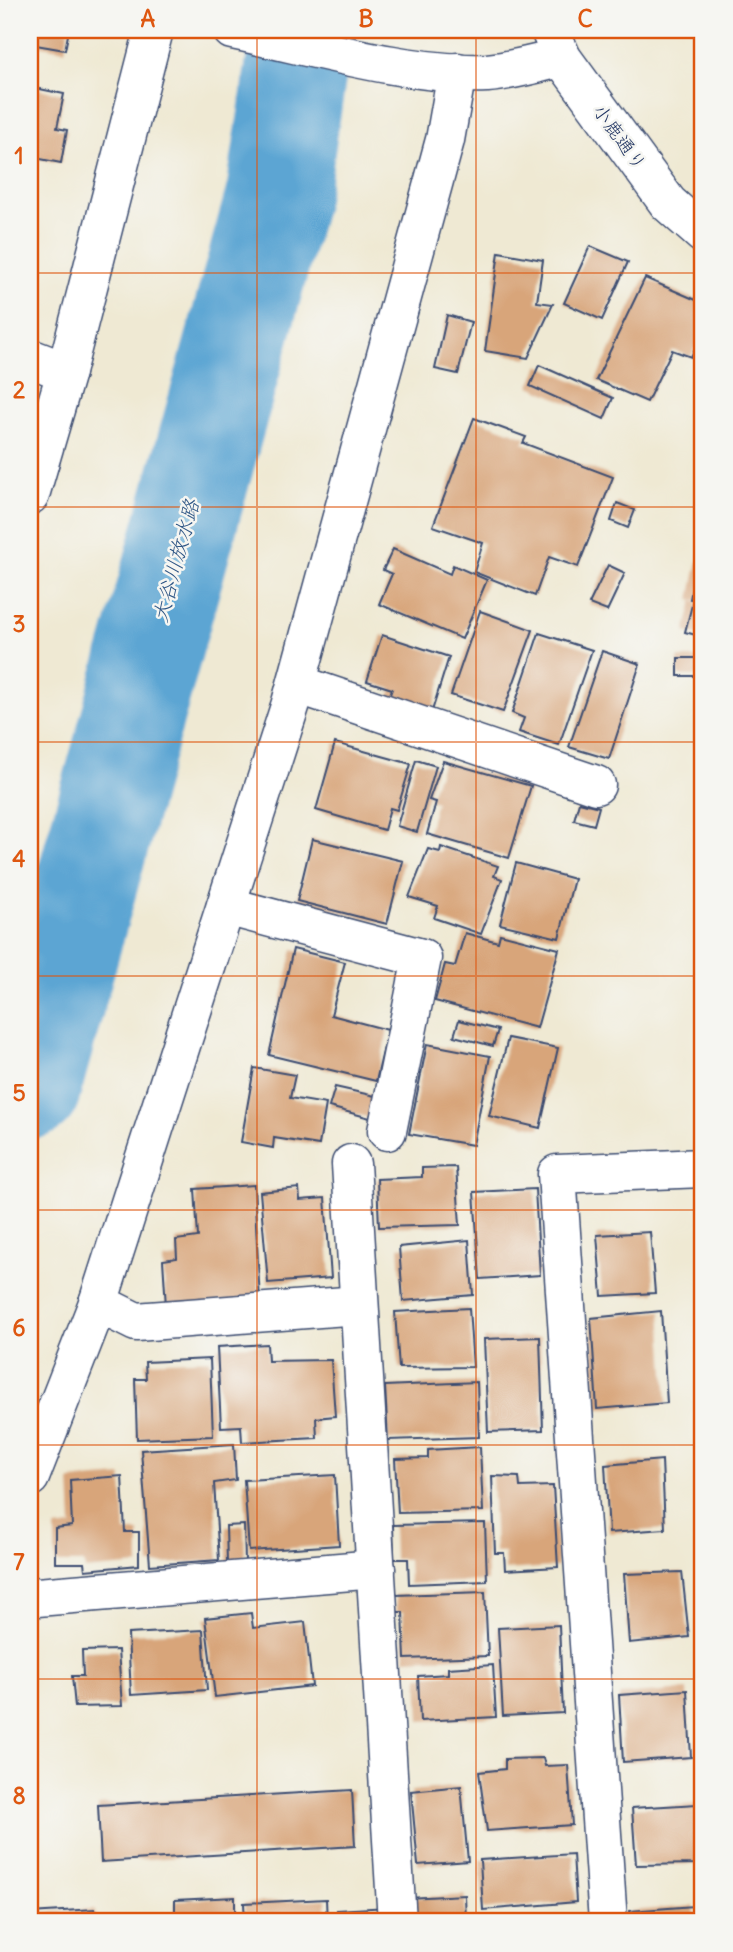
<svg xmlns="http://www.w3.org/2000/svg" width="733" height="1952" font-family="Delius,'Klee One',sans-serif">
<rect width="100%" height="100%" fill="#f6f6f2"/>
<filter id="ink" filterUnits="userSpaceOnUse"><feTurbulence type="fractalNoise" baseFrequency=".0143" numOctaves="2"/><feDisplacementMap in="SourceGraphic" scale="14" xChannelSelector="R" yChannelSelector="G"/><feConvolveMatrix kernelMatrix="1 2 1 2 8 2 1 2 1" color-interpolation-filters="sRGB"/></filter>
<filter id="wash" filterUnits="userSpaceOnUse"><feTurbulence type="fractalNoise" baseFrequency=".00686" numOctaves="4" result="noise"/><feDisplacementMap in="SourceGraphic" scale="28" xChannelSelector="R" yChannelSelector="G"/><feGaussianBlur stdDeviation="1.57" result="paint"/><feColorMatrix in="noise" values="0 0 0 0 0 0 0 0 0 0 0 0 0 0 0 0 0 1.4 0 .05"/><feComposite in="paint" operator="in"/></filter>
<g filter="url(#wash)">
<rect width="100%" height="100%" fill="#efe9d3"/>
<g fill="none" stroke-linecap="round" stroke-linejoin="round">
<path stroke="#5ba5d3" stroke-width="102" d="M 30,1088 L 277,195 L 302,30"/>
</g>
<g id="blocks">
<g fill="#d8a57a">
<path d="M 30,30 L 69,30 L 65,50 L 30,44 Z"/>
<path d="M 30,87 L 64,94 L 57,128 L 67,130 L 61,163 L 30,157 Z"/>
<path d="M 590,246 L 628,262 L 602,320 L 564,303 Z"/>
<path d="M 499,252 L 543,260 L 537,302 L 553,304 L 528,358 L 485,351 Z"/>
<path d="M 645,278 L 703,303 L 703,331 L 691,357 L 672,350 L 647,402 L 596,380 Z"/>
<path d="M 447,315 L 471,322 L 458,374 L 435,369 Z"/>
<path d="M 539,365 L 613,398 L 604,419 L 530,386 Z"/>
<path d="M 474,418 L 526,437 L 523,443 L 613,477 L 578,567 L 549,557 L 535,596 L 474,572 L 483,543 L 433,526 Z"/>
<path d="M 617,503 L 635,510 L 628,528 L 611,521 Z"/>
<path d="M 702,542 L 703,542 L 703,601 L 690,599 Z"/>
<path d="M 393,549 L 450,574 L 453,565 L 487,580 L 462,639 L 379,604 L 392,574 L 383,570 Z"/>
<path d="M 608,565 L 625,573 L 607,611 L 589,604 Z"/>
<path d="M 693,601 L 703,604 L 703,637 L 685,632 Z"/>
<path d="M 480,611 L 533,630 L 503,712 L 451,695 Z"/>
<path d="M 539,633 L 592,650 L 559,745 L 519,732 L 524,718 L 512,713 Z"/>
<path d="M 382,635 L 449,657 L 432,711 L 389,697 L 392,689 L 367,681 Z"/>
<path d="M 602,651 L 640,664 L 609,759 L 569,747 Z"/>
<rect x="678" y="658" width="25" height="18"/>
<path d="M 335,743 L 411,764 L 397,810 L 390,808 L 384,830 L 316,810 Z"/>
<path d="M 416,760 L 436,766 L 417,832 L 397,826 Z"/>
<path d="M 443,761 L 531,786 L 509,858 L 427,834 L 436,802 L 429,800 Z"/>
<path d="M 579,802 L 599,807 L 594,825 L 574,820 Z"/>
<path d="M 312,839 L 403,861 L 387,924 L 297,901 Z"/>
<path d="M 441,847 L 498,866 L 494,876 L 502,879 L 481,934 L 434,918 L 438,906 L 409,897 L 428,849 L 440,852 Z"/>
<path d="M 516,863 L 574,879 L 559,938 L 500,924 Z"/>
<path d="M 465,933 L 498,942 L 500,934 L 559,949 L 537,1028 L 435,1001 L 445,964 L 455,966 Z"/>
<path d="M 293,949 L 345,962 L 331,1015 L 388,1030 L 376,1081 L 269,1055 Z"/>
<path d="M 459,1020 L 498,1030 L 493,1046 L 454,1036 Z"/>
<path d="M 508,1038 L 558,1048 L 540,1128 L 489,1116 Z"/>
<path d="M 427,1044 L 490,1056 L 473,1145 L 409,1134 Z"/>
<path d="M 254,1068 L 295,1075 L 290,1098 L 326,1104 L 319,1145 L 274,1138 L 273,1148 L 241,1142 Z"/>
<path d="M 335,1087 L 375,1096 L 370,1118 L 329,1107 Z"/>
<path d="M 456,1167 L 460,1225 L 379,1227 L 377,1179 L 422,1177 L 422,1168 Z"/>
<path d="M 254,1185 L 260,1302 L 166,1306 L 163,1260 L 177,1258 L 176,1240 L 198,1237 L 195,1189 Z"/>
<path d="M 299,1188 L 300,1200 L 325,1198 L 331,1278 L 268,1283 L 260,1192 Z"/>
<path d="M 535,1189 L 540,1275 L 480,1279 L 474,1192 Z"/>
<path d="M 650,1232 L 655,1293 L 602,1296 L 597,1235 Z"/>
<path d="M 469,1240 L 473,1295 L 403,1301 L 399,1247 Z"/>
<path d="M 469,1308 L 473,1367 L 399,1368 L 395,1312 Z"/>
<path d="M 661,1311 L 667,1403 L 597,1409 L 591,1318 Z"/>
<path d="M 540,1337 L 543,1430 L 488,1432 L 484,1339 Z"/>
<path d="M 267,1344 L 268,1361 L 331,1360 L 335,1416 L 316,1418 L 317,1438 L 242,1442 L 241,1426 L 221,1427 L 217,1347 Z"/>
<path d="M 210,1359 L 213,1436 L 137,1439 L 135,1379 L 146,1379 L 145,1362 Z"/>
<path d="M 477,1382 L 479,1437 L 388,1440 L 385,1386 Z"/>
<path d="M 234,1444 L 236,1480 L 214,1483 L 219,1560 L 150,1565 L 141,1450 Z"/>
<path d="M 480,1447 L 483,1511 L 398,1513 L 395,1459 L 428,1458 L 428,1450 Z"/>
<path d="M 662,1460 L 665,1529 L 609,1533 L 605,1465 Z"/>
<path d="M 335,1475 L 339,1545 L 249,1551 L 244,1480 Z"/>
<path d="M 122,1476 L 125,1532 L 139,1532 L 139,1565 L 85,1570 L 84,1563 L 55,1563 L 55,1528 L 72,1526 L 70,1480 Z"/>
<path d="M 492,1476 L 519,1477 L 520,1487 L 553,1486 L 558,1567 L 505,1570 L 504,1553 L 495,1553 Z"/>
<path d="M 485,1523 L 487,1581 L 409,1584 L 408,1559 L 394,1559 L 393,1525 Z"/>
<path d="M 244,1525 L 245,1561 L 227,1563 L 226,1526 Z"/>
<path d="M 682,1572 L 689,1637 L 629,1643 L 624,1574 Z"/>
<path d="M 485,1592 L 488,1656 L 405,1659 L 403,1612 L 396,1612 L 395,1595 Z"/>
<path d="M 251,1613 L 253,1628 L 305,1622 L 312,1686 L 215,1697 L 205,1618 Z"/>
<path d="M 559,1625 L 563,1713 L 503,1716 L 498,1628 Z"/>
<path d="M 203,1630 L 207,1690 L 131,1695 L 128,1634 Z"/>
<path d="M 118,1650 L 122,1706 L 75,1707 L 72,1676 L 83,1676 L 82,1651 Z"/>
<path d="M 493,1665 L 496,1717 L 420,1721 L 418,1676 L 448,1674 L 448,1668 Z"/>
<path d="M 687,1690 L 691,1757 L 623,1762 L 619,1695 Z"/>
<path d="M 543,1758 L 545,1766 L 568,1765 L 572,1825 L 487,1831 L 479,1772 L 505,1769 L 505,1759 Z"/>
<path d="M 461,1786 L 468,1861 L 418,1865 L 411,1791 Z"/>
<path d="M 352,1790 L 355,1846 L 101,1862 L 98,1805 Z"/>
<path d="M 697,1804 L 699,1864 L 636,1865 L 632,1808 Z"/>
<path d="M 573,1854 L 576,1902 L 483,1910 L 480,1860 Z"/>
<path d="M 38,1886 L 39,1902 L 30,1903 L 30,1887 Z"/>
<path d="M 465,1895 L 466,1922 L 408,1922 L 407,1898 Z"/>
<path d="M 235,1897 L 235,1922 L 175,1922 L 175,1900 Z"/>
<path d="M 326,1899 L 327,1922 L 245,1922 L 244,1903 Z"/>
<path d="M 694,1906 L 695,1922 L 630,1922 L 630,1911 Z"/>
<path d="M 388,1907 L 388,1922 L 338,1922 L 337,1910 Z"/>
<path d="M 95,1909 L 96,1922 L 30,1922 L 30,1913 Z"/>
</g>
</g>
</g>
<g filter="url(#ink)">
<use href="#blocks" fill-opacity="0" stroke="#3b4b70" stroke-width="2"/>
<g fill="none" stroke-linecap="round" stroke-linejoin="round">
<g stroke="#3b4b70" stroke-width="41">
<g id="minor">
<path d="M 232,30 C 310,46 408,76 487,73 C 512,71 538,63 562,58"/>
<path d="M 550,30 L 562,58 L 668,203 L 703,234"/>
<path d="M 30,358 L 66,372"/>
<path d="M 30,495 L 66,372 L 154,30"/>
<path d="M 297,684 L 596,785"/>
<path d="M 226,906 L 422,958 L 387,1131"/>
<path d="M 351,1164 L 397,1922"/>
<path d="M 98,1303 L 136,1322 L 359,1305"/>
<path d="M 30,1477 L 98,1303 L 291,703 L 445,140 L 457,72"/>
<path d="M 30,1595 L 37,1597 L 376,1569"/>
<path d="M 608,1922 L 557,1174 L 703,1168"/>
</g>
</g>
<use href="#minor" stroke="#fff" stroke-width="38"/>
</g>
</g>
<path fill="none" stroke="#de5710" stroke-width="2" stroke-opacity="0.55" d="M 257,30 L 257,1922M 476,30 L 476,1922M 30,273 L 703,273M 30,507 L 703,507M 30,742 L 703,742M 30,976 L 703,976M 30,1210 L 703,1210M 30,1445 L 703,1445M 30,1679 L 703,1679"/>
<g text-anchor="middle" stroke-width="5" stroke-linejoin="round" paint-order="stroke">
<g font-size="19" fill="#1b2f5e" stroke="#f6f6f2">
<text transform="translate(620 137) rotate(54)" y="7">小鹿通り</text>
</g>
<g font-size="21" font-style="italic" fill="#315887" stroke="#f6f6f2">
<text transform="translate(176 561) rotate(-75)" y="7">大谷川放水路</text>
</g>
</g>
<rect width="733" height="1952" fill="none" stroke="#f6f6f2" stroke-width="77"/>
<rect x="38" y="38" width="656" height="1875" fill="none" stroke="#de5710" stroke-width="2.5"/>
<g font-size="23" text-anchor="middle" font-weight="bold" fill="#de5710">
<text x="148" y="27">A</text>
<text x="366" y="27">B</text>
<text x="585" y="27">C</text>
<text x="19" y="164">1</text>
<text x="19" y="398">2</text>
<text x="19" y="632">3</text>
<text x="19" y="867">4</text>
<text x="19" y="1101">5</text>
<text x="19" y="1336">6</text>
<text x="19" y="1570">7</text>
<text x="19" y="1804">8</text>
</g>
</svg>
